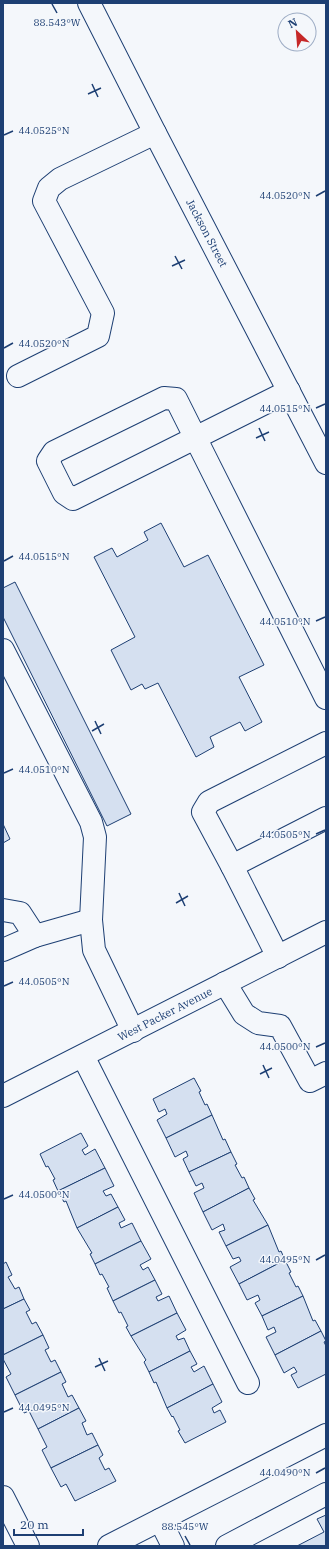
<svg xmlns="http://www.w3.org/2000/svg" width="329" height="1549" font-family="'IBM Plex Serif',serif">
<rect width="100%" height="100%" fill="#f4f7fb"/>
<g fill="#d5e0f0" stroke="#1d3f73">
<path d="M 161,523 L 184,567 L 208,555 L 264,665 L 239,677 L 262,722 L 245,731 L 240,722 L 210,737 L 214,747 L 196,757 L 158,683 L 145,689 L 142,684 L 131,690 L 111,650 L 135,637 L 94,557 L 112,548 L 117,557 L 148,540 L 144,532 Z"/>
<path d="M 15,582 L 131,814 L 107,826 L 3,617 L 3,588 Z"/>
<path d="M 3,824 L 10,839 L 3,843 Z"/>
<path d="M 194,1078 L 201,1091 L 199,1092 L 205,1105 L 207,1104 L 212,1115 L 166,1138 L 157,1120 L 167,1114 L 165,1109 L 159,1112 L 153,1099 Z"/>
<path d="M 212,1115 L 223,1140 L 225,1139 L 231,1152 L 189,1172 L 183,1159 L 188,1156 L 186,1151 L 175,1157 L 166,1138 Z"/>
<path d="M 81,1133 L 88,1146 L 82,1150 L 85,1155 L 95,1149 L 105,1168 L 58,1191 L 53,1180 L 55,1179 L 48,1166 L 46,1167 L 40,1154 Z"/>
<path d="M 231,1152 L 237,1164 L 235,1165 L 242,1178 L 244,1177 L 249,1188 L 203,1212 L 194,1193 L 204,1188 L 202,1183 L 196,1186 L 189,1172 Z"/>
<path d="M 105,1168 L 114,1186 L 103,1191 L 106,1196 L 111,1194 L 118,1207 L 77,1228 L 66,1201 L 64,1202 L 58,1191 Z"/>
<path d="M 249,1188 L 255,1199 L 253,1200 L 268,1225 L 226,1246 L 219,1232 L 225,1230 L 223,1224 L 212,1230 L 203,1212 Z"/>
<path d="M 118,1207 L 125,1220 L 119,1223 L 121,1228 L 132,1223 L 141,1241 L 95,1264 L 90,1254 L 92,1253 L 77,1228 Z"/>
<path d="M 268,1225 L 279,1252 L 281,1251 L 285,1260 L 239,1284 L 230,1267 L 241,1261 L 239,1257 L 233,1259 L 226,1246 Z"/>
<path d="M 141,1241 L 151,1259 L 140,1265 L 143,1270 L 148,1267 L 155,1280 L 113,1301 L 107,1288 L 109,1287 L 102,1274 L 100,1275 L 95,1264 Z"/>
<path d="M 285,1260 L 291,1272 L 289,1273 L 296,1287 L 298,1286 L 303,1296 L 262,1316 L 255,1303 L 260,1300 L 258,1295 L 247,1300 L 239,1284 Z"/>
<path d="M 6,1262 L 12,1275 L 8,1277 L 15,1289 L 19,1287 L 24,1299 L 3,1309 L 3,1264 Z"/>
<path d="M 155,1280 L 162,1294 L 156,1297 L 158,1301 L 169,1296 L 177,1313 L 131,1336 L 126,1327 L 128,1326 L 121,1312 L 119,1313 L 113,1301 Z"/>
<path d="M 303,1296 L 313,1321 L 315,1320 L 321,1331 L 275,1355 L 266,1337 L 276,1332 L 274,1327 L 268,1330 L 262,1316 Z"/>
<path d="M 24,1299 L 30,1310 L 26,1312 L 32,1324 L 36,1322 L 43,1335 L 3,1355 L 3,1309 Z"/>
<path d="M 177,1313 L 186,1330 L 176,1336 L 178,1340 L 184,1338 L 190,1351 L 149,1372 L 144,1362 L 146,1360 L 131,1336 Z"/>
<path d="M 321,1331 L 326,1341 L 324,1342 L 326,1346 L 326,1374 L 298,1388 L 291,1375 L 297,1372 L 294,1367 L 284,1373 L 275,1355 Z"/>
<path d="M 43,1335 L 49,1348 L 45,1350 L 51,1362 L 55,1360 L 61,1372 L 15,1395 L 6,1377 L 11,1374 L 3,1359 L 3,1355 Z"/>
<path d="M 190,1351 L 197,1364 L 191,1367 L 194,1372 L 204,1366 L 213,1384 L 167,1408 L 156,1382 L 154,1383 L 149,1372 Z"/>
<path d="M 61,1372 L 66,1382 L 62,1384 L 68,1397 L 72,1395 L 79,1408 L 38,1429 L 29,1411 L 24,1413 L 15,1395 Z"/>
<path d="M 213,1384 L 222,1402 L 212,1408 L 214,1413 L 220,1410 L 226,1422 L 185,1443 L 178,1431 L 180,1430 L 173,1416 L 172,1417 L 167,1408 Z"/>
<path d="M 79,1408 L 86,1421 L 82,1423 L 87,1435 L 92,1433 L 98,1445 L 51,1468 L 42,1450 L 47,1447 L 38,1429 Z"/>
<path d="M 98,1445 L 103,1455 L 99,1458 L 105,1470 L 109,1468 L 116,1481 L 75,1501 L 66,1484 L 61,1487 L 51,1468 Z"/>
<path d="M 326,1515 L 326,1546 L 297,1546 L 324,1532 L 317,1519 Z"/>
</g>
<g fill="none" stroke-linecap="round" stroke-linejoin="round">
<g stroke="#1d3f73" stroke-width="24">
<g id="minor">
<path d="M 18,376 L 98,336 L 103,313 L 44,201 L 49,188 L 60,179 L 155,133"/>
<path d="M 289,391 L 73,499 L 64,493 L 48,461 L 54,452 L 164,398 L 176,399 L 196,439 L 326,698"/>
<path d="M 3,650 L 91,822 L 95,837 L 91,920 L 94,950 L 133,1031"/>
<path d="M 232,866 L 203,812 L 209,802 L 326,743"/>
<path d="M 3,910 L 20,913 L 35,936"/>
<path d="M 3,950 L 35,936 L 91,920"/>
<path d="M 278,957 L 232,866 L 326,818"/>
<path d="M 225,983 L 244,1014 L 258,1023 L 280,1026 L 310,1081 L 326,1073"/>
<path d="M 83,1056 L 248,1383"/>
<path d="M 3,1096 L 326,932"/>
<path d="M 3,1497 L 28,1546"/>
<path d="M 160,1520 L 173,1546"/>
<path d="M 109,1546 L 326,1435"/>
<path d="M 227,1546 L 326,1494"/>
</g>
</g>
<g stroke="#1d3f73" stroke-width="24">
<path id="major" d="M 89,3 L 155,133 L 326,463"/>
</g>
<use href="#minor" stroke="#f4f7fb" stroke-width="22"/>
<use href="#major" stroke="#f4f7fb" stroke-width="22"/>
</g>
<path fill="none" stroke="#1d3f73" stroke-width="1.5" d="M 52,4 L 57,13M 92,84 L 98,97M 88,94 L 101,88M 4,135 L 13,131M 316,196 L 325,191M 175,256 L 182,269M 172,266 L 185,260M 4,348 L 13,343M 316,408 L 325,404M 259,428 L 265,441M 256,438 L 269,432M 4,561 L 13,556M 316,621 L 325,617M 95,721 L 101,734M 92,731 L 104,724M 4,773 L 13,769M 316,834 L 325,830M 179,893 L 185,906M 176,903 L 188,896M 4,986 L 13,982M 316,1047 L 325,1043M 263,1065 L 269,1078M 260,1074 L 272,1068M 4,1199 L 13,1195M 316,1260 L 325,1255M 99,1358 L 105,1371M 95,1367 L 108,1361M 4,1412 L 13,1408M 316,1473 L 325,1468M 185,1536 L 190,1545"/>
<g text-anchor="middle" stroke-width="3" stroke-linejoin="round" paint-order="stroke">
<g font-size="11" fill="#1d3f73" stroke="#f4f7fb">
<text transform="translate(207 233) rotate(62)" y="4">Jackson Street</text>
<text transform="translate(165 1014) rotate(-27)" y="4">West Packer Avenue</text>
</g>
</g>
<g font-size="10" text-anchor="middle" fill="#1d3f73" stroke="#f4f7fb" stroke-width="3" stroke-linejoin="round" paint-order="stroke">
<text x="57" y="26">88.543°W</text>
<text x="44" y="134">44.0525°N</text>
<text x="285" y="199">44.0520°N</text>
<text x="44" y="347">44.0520°N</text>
<text x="285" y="412">44.0515°N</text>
<text x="44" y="560">44.0515°N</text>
<text x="285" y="625">44.0510°N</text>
<text x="44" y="773">44.0510°N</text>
<text x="285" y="838">44.0505°N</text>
<text x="44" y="985">44.0505°N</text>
<text x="285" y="1050">44.0500°N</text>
<text x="44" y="1198">44.0500°N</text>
<text x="285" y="1263">44.0495°N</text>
<text x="44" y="1411">44.0495°N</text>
<text x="285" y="1476">44.0490°N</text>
<text x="185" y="1530">88.545°W</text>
</g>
<rect width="329" height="1549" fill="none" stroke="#1d3f73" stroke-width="8"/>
<g transform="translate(297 32) rotate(334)"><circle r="19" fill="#f4f7fb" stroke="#9eadc5"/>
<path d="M0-3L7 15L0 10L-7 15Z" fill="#c62828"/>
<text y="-6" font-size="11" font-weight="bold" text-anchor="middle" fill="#1d3f73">N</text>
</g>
<path d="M14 1529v6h69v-6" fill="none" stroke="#1d3f73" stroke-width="2"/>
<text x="20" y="1529" font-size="12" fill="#1d3f73" stroke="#f4f7fb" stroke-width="3" paint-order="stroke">20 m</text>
</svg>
